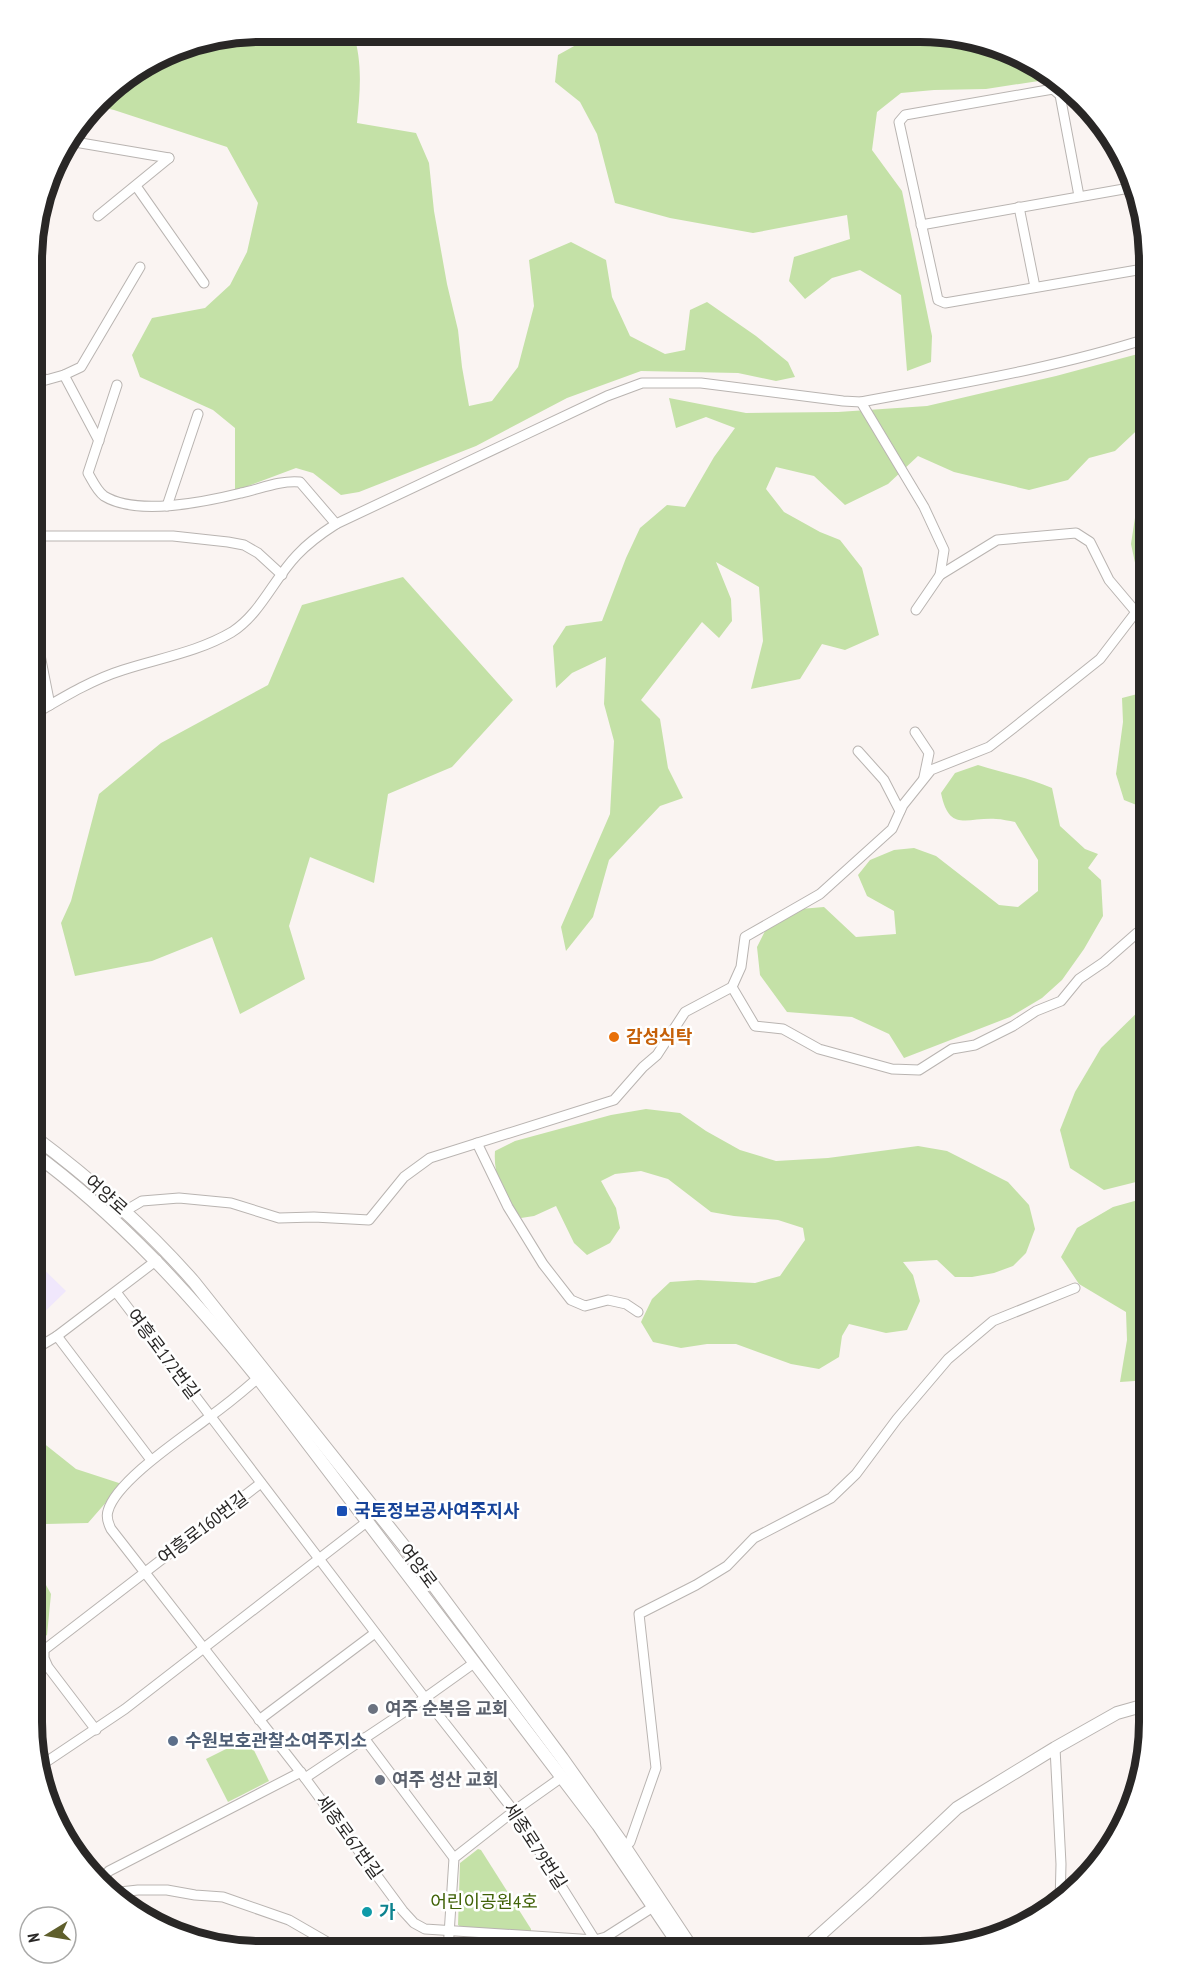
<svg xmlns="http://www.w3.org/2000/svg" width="1181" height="1983" font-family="'PT Sans Narrow','Noto Sans KR',sans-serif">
<rect width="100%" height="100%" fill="#faf4f2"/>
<path fill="#f0e7fc" d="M 32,1258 L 66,1291 L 32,1324 Z"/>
<g fill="#c4e1a7">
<path d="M 261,32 L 353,32 C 363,63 360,92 357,123 L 416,133 L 429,163 L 434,211 L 447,284 L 458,330 L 462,367 L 469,406 L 492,401 L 518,367 L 534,306 L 529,260 L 571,242 L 606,260 L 612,297 L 630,336 L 665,354 L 685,350 L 690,310 L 707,302 L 756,336 L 788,362 L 795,377 L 776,381 L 738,373 L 641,371 L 567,398 L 476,446 L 359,492 L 341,495 L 313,473 L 296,468 L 235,491 L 235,428 L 213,410 L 140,377 L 132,355 L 152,318 L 205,308 L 230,285 L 247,252 L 258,203 L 227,147 L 114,110 L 96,106 L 110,89 L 174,49 Z"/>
<path d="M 629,33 L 950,34 L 1008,49 L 1058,78 L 986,89 L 934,90 L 901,93 L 877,112 L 872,150 L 902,191 L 932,336 L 931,362 L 907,371 L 901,295 L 860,270 L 832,278 L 805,299 L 789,281 L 794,257 L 850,239 L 847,215 L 753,233 L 670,218 L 615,203 L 597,134 L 580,102 L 555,82 L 558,55 L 585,40 Z"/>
<path d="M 1149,351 L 1149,419 L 1115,451 L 1089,458 L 1068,480 L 1029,490 L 954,472 L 918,456 L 888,484 L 845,505 L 814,476 L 776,467 L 766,489 L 784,512 L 820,532 L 840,540 L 862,568 L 879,635 L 845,650 L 822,644 L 800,679 L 751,689 L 763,641 L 759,587 L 716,562 L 731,599 L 732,621 L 719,638 L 702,622 L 641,700 L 660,719 L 668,768 L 683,798 L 660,806 L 609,860 L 593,917 L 566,951 L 561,927 L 610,814 L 614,741 L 604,704 L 606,657 L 572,673 L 556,688 L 553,646 L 566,626 L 602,621 L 626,558 L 640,528 L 667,505 L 685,507 L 714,457 L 735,428 L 706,417 L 676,428 L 669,398 L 746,413 L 838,412 L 927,406 L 1056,376 Z"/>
<path d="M 1149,490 L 1149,585 L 1137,572 L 1131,544 L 1136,511 Z"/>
<path d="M 403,577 L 513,700 L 452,767 L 388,794 L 374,883 L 310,857 L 289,926 L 305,979 L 240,1014 L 212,937 L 152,961 L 75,976 L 61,923 L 71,901 L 99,794 L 161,743 L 268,685 L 302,605 Z"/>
<path d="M 1149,691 L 1149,810 L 1124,800 L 1116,774 L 1123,722 L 1122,698 Z"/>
<path d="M 978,765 C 1002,773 1028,777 1052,788 L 1060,826 L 1085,849 L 1098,854 L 1088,868 L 1101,880 L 1103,916 L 1084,949 L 1062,980 L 1042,998 L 1010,1017 L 904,1058 L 889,1034 L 852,1017 L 787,1012 L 760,975 L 757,947 L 766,929 L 800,909 L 824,907 L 856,937 L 896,934 L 894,911 L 867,896 L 858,875 L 870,860 L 894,850 L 914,848 L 936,856 L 999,905 L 1018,907 L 1038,891 L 1038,860 L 1015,822 C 1009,821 1002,819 996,819 C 967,817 949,833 941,793 L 955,773 Z"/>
<path d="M 1149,1001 L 1149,1176 L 1136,1182 L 1104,1190 L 1070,1168 L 1060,1130 L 1075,1092 L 1101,1048 Z"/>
<path d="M 646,1109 L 680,1113 L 706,1131 L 740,1150 L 776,1161 L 828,1158 L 918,1146 L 947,1151 L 1008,1182 L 1029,1205 L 1035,1229 L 1026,1253 L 1013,1266 L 994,1273 L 972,1277 L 955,1277 L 937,1260 L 903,1262 L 913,1275 L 920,1301 L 907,1330 L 886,1333 L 849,1324 L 842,1336 L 839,1357 L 819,1369 L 791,1364 L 736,1344 L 707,1344 L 681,1348 L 653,1342 L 641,1322 L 652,1299 L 670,1282 L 698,1280 L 755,1283 L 780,1276 L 805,1240 L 803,1228 L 778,1220 L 734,1216 L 711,1212 L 668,1179 L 641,1171 L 615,1174 L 601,1181 L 616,1208 L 620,1228 L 610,1243 L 587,1255 L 574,1243 L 556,1206 L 534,1216 L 521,1218 C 505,1196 493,1179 495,1151 L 515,1141 L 611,1115 Z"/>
<path d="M 1149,1197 L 1149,1380 L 1120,1382 L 1127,1340 L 1126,1312 L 1079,1284 L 1061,1257 L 1077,1228 L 1113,1207 Z"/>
<path d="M 32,1434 L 76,1469 L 122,1484 L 88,1523 L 46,1524 L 32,1540 L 32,1494 L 34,1493 L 32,1488 Z"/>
<path d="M 32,1560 L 51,1594 L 47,1635 L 32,1644 Z"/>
<path d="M 248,1738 L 269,1781 L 228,1802 L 206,1759 Z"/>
<path d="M 478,1849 L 481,1850 L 531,1929 L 531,1931 L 461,1927 L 458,1925 L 460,1863 Z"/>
</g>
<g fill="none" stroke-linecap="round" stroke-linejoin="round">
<g stroke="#b9b4b1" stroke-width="11">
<g id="minor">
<path d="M 69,141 L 169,158"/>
<path d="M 136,186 L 204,283"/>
<path d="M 1079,196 L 1060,95 L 1053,89 L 905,115 L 899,122 L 938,300 L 945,303 L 1149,268"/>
<path d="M 1019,207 L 1035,287"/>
<path d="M 98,216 L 169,158"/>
<path d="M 921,225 L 1135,187"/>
<path d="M 33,372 L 46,380 L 64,375 L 81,367 L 140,267"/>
<path d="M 64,375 L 99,441"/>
<path d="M 117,385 L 88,473 C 92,480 97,491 104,496 C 136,516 205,502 241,493 C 260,489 280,480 300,482 L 336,524"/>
<path d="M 861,402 L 924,507 L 944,550 L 940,575"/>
<path d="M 167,506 L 198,414"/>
<path d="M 33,536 L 173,536 L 228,542 L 244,545 L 258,553 L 282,575"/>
<path d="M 36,635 L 50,705"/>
<path d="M 33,715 C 62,698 91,680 123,670 C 160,658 198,652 232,632 C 261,613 273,580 297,555 C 309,542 322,533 336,524 L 607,396 L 642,383 L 701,383 L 843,401 L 861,402 C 957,384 1056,368 1149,338"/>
<path d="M 915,732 L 929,753 L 924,777"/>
<path d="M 858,751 L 884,780 L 900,811"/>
<path d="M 732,987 L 755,1026 L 783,1029 L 819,1049 L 892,1069 L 919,1070 L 952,1049 L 975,1045 L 1013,1026 L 1036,1011 L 1061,1001 L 1079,979 L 1104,962 L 1137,933 L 1149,926"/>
<path d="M 477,1143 L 508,1207 L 543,1264 L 571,1300 L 585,1306 L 608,1300 L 626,1304 L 638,1312"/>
<path d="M 125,1211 L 142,1201 L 179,1198 L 231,1203 L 279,1218 L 314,1217 L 369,1220 L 404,1177 L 430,1158 L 614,1100 L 643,1067 L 657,1055 L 685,1012 L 732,987 L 741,967 L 745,937 L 820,894 L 892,829 L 903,805 L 931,770 L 989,747 L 1011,730 L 1100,659 L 1136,612 L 1109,580 L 1090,542 L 1076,533 L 997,540 L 940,575 L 916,610"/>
<path d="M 116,1292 L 425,1698 L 514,1811 L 595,1940 L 595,1951"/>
<path d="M 57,1336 L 151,1460"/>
<path d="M 32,1351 L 57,1336 L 157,1260"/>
<path d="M 258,1378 C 242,1392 225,1406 208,1418 C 183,1437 116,1481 108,1511 C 106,1517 108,1523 111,1529 L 305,1778 L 403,1911 L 414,1923 L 425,1929 L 595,1940 L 606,1937 L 653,1907"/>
<path d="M 259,1720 L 375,1633"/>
<path d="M 96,1730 L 48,1667 L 44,1658 L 44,1650 L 261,1483"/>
<path d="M 364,1738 L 454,1858"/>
<path d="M 1055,1748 L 1061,1864 L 1060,1904"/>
<path d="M 40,1766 L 125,1709 L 368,1521"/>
<path d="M 305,1778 L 425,1698 L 474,1663"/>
<path d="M 49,1809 L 58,1824"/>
<path d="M 625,1847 L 630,1842 L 656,1768 L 639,1614 L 696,1585 L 727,1566 L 754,1538 L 831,1498 L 856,1474 L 897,1419 L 948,1359 L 993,1321 L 1075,1288"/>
<path d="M 101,1880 L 109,1871 L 301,1772"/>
<path d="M 111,1893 L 138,1890 L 167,1890 L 195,1895 L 223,1897 L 289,1920 L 341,1950"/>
<path d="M 448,1950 L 454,1858 L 514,1811 L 562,1777"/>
</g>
</g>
<g stroke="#b9b4b1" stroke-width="14">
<g id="tertiary">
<path d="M 32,1135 C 91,1179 146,1227 194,1282 L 408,1551 L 562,1758 L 625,1847 L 694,1951"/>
<path d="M 32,1152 C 119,1216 190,1294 258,1378 L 598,1825 L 683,1951"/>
<path d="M 802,1951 L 869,1891 L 957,1808 L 1055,1748 L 1117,1713 L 1149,1704"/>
</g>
</g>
<use href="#minor" stroke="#fff" stroke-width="9"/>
<use href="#tertiary" stroke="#fff" stroke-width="12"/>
</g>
<circle fill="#e8710a" stroke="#fff" stroke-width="2" cx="614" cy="1037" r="6"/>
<rect fill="#1a4fb4" stroke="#fff" stroke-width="2" x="336" y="1505" width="12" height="12" rx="3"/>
<g fill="#6b7280" stroke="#fff" stroke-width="2">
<circle cx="373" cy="1709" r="6"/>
<circle cx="380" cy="1780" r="6"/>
</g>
<circle fill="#5c6f8a" stroke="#fff" stroke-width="2" cx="173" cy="1741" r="6"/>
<circle fill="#0f9aa8" stroke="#fff" stroke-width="2" cx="367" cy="1912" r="6"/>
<g text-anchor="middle" stroke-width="5" stroke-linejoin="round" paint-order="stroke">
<g font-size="18" font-weight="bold" fill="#c56008" stroke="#fff" text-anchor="start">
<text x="626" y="1043">감성식탁</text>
</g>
<g font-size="18" fill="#292726" stroke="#fff">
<text transform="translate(106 1195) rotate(42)" y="6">여양로</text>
<text transform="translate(163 1354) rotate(53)" y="6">여흥로172번길</text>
<text transform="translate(203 1528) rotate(-37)" y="6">여흥로160번길</text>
<text transform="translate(418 1566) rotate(53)" y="6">여양로</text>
<text transform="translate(349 1837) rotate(54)" y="6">세종로67번길</text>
<text transform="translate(535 1846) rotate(57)" y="6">세종로79번길</text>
</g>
<g font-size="18" font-weight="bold" fill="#164399" stroke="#fff" text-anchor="start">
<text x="354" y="1517">국토정보공사여주지사</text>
</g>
<g font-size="18" font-weight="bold" fill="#5b616d" stroke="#fff" text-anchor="start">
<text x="385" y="1715">여주 순복음 교회</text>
<text x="392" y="1786">여주 성산 교회</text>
</g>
<g font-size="18" font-weight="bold" fill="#4e5e75" stroke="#fff" text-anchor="start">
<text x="185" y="1747">수원보호관찰소여주지소</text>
</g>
<g font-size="18" fill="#3f6106" stroke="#fff">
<text x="484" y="1908">어린이공원4호</text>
</g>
<g font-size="18" font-weight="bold" fill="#0d838f" stroke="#fff" text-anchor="start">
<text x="379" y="1918">가</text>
</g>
</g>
<path d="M0 0H1181V1983H0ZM261 42H920A219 219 0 0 1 1139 261V1722A219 219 0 0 1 920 1941H261A219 219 0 0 1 42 1722V261A219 219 0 0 1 261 42Z" fill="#fff" fill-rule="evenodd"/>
<path fill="none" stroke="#292726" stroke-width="8" d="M261 42H920A219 219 0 0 1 1139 261V1722A219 219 0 0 1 920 1941H261A219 219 0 0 1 42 1722V261A219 219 0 0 1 261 42Z"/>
<g transform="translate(48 1935) rotate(259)"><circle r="28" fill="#ffffff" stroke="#a9a9a8" stroke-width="1.5"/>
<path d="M0-4.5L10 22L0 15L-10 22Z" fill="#5f5f2c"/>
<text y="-9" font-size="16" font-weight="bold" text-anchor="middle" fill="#292726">N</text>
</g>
</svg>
